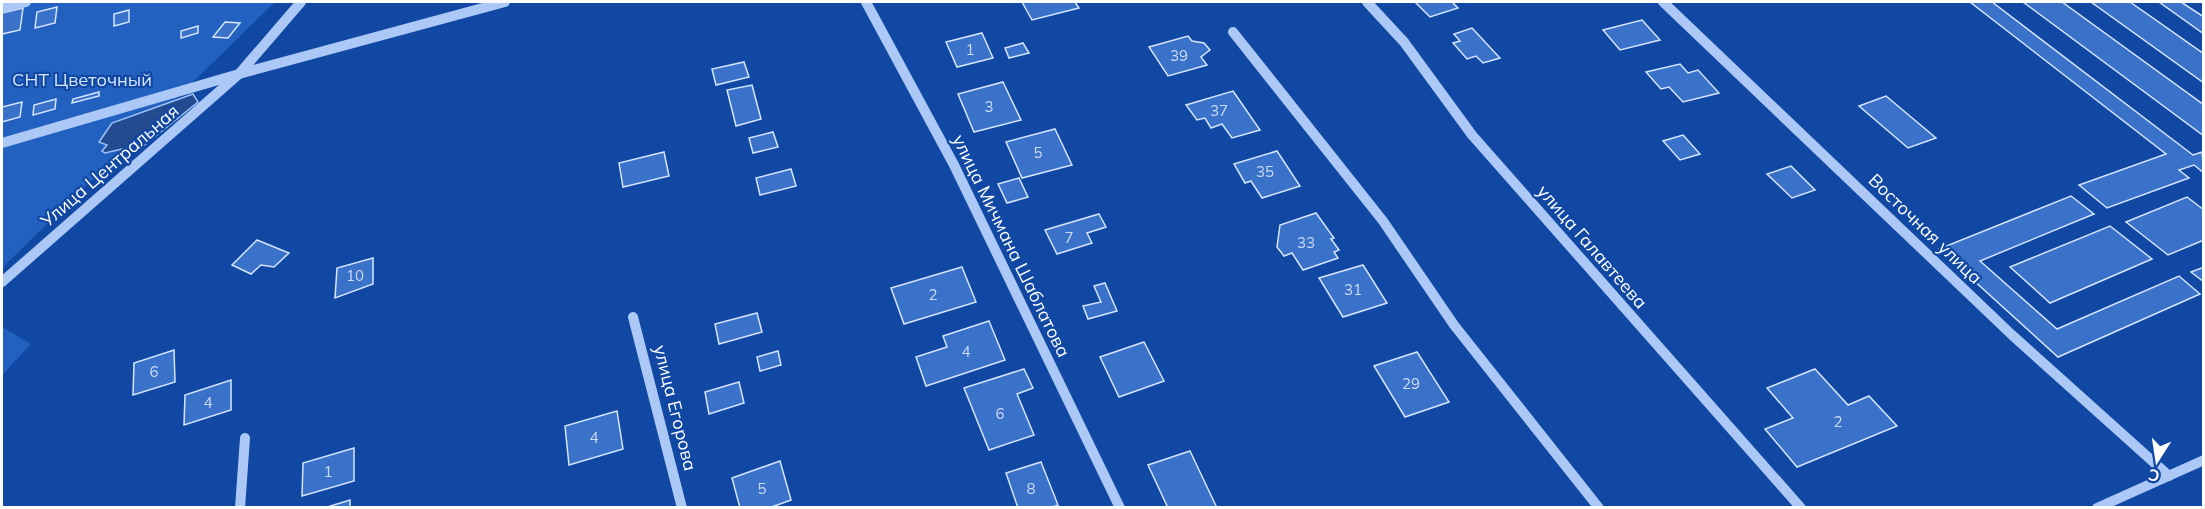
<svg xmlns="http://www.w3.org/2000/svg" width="2205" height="509" font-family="Mulish,sans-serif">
<rect width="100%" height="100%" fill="#1148a3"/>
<g fill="#2361c1">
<path d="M 2,2 L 275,2 L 2,268 Z"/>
<path d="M 2,327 L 31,344 L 2,375 Z"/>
</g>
<path fill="#224b90" stroke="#9dc2f9" stroke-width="1.5" d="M 193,94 L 198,102 L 137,151 L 122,149 L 105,153 L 102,151 L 107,145 L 99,142 L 112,123 Z"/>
<g fill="#3a71c9" stroke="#d4e5fe" stroke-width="1.5">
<path d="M 1022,2 L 1075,2 L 1079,8 L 1032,20 Z"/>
<path d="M 1415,2 L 1452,2 L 1458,8 L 1430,17 Z"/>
<path d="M 1970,2 L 1992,2 L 2193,155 L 2202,152 L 2204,173 L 2194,165 L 2179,170 L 2189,178 L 2107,208 L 2079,185 L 2166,154 Z"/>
<path d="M 2023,2 L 2062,2 L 2204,105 L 2204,136 Z"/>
<path d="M 2091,2 L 2130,2 L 2204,54 L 2204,83 Z"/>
<path d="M 2159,2 L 2181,2 L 2204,17 L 2204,34 Z"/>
<path d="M 57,7 L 55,23 L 35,28 L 37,12 Z"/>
<path d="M 23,8 L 20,30 L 2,34 L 2,13 Z"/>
<path d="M 129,10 L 129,22 L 114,26 L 114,14 Z"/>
<path d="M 1642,20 L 1660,40 L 1620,50 L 1603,30 Z"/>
<path d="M 225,22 L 240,23 L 228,38 L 213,37 Z"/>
<path d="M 198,26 L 198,33 L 181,38 L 181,31 Z"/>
<path d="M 1472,28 L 1500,58 L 1483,63 L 1476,56 L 1467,59 L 1453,43 L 1460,41 L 1454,34 Z"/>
<path d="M 982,33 L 993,58 L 957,67 L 946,42 Z"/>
<path d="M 1188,36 L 1192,41 L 1204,43 L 1210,50 L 1201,57 L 1207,65 L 1168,76 L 1149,47 Z"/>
<path d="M 1023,43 L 1029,53 L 1009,58 L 1005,48 Z"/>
<path d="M 744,62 L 749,77 L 716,85 L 712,69 Z"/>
<path d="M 1680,64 L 1688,73 L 1698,70 L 1719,93 L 1683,102 L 1669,87 L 1661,89 L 1646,72 Z"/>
<path d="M 1003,82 L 1021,120 L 974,132 L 958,94 Z"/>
<path d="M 752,85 L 761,119 L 736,126 L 727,90 Z"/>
<path d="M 1233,91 L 1260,130 L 1232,138 L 1222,124 L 1211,128 L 1205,118 L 1197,120 L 1186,105 Z"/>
<path d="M 99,92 L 99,96 L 72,103 L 73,99 Z"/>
<path d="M 1886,96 L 1936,138 L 1908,148 L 1859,106 Z"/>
<path d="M 56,99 L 55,109 L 33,115 L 34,105 Z"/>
<path d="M 22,102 L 20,117 L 2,122 L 2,107 Z"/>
<path d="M 1055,129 L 1072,165 L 1022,178 L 1006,142 Z"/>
<path d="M 773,132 L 778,147 L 753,153 L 749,138 Z"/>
<path d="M 1683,135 L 1700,154 L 1680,160 L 1663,141 Z"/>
<path d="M 1277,151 L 1300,186 L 1262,198 L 1251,181 L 1245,183 L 1234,164 Z"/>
<path d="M 664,152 L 669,176 L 623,187 L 619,163 Z"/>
<path d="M 1791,166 L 1815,190 L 1792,198 L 1767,174 Z"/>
<path d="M 791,169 L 796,186 L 760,195 L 756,178 Z"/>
<path d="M 1019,178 L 1028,197 L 1007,203 L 998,184 Z"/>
<path d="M 2071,196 L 2094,214 L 1980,261 L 2057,329 L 2179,276 L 2200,294 L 2058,357 L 1939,249 Z"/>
<path d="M 2187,197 L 2204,210 L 2204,240 L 2168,255 L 2126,222 Z"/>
<path d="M 1316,213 L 1334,238 L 1331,239 L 1339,250 L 1334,252 L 1338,258 L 1303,270 L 1292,253 L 1284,256 L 1277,247 L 1280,225 Z"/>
<path d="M 1099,214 L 1106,227 L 1087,233 L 1092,243 L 1057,254 L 1045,230 Z"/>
<path d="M 2110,226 L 2152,259 L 2050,303 L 2010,267 Z"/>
<path d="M 257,240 L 289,253 L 274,267 L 261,265 L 251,274 L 232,265 Z"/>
<path d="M 373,258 L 373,284 L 335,298 L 337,268 Z"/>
<path d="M 1363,265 L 1387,303 L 1343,317 L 1319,278 Z"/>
<path d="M 962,267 L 976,302 L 904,324 L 891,288 Z"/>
<path d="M 2204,267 L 2204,282 L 2191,272 Z"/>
<path d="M 1105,283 L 1117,311 L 1088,319 L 1083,306 L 1101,302 L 1094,286 Z"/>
<path d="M 757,313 L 762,332 L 719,344 L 715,324 Z"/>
<path d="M 989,321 L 1005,360 L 926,386 L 916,357 L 947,347 L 943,336 Z"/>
<path d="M 1144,342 L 1164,381 L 1119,397 L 1100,357 Z"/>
<path d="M 174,350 L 175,382 L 133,395 L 134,363 Z"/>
<path d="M 778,351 L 781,365 L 760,371 L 757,357 Z"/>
<path d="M 1417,352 L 1449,402 L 1405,417 L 1374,366 Z"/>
<path d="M 1024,369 L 1033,388 L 1017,394 L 1034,435 L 989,450 L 964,388 Z"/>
<path d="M 1815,369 L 1848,405 L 1869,396 L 1897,426 L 1797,467 L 1765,429 L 1793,418 L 1767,388 Z"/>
<path d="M 231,380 L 231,410 L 184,425 L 185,395 Z"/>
<path d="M 739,382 L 744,403 L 709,414 L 705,392 Z"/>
<path d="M 617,411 L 623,449 L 569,465 L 565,426 Z"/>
<path d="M 354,448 L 354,481 L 302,496 L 303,463 Z"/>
<path d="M 1190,451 L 1217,508 L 1168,508 L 1148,465 Z"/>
<path d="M 780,461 L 791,500 L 769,508 L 740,508 L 732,478 Z"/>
<path d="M 1041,462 L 1058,505 L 1050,508 L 1018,508 L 1006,473 Z"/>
<path d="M 350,500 L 350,508 L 324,508 Z"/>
</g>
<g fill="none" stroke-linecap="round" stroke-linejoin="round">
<g stroke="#abc8f6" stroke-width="10">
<path d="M 866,2 L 954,165 L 1120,508"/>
<path d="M 1367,2 L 1404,42 L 1472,135 L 1801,508"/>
<path d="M 1663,2 L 2012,335 L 2169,476"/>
<path d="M 2,8 L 26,2"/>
<path d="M 1233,32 L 1383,221 L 1454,325 L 1599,508"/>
<path d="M 2,143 L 239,74 L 505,2"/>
<path d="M 2,282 L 239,74 L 301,2"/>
<path d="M 633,317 L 682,508"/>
<path d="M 240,508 L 245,438"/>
<path d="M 2097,508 L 2204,460"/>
</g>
</g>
<g text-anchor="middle" stroke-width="4.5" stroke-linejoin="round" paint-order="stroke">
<g font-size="15" fill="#cedcf2">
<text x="970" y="55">1</text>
<text x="1179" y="61">39</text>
<text x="989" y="112">3</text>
<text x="1219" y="116">37</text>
<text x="1038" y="158">5</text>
<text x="1265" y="177">35</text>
<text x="1069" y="243">7</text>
<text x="1306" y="248">33</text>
<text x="355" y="281">10</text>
<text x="1353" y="295">31</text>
<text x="933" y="300">2</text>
<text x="966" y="357">4</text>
<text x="154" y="377">6</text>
<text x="1411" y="389">29</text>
<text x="208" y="408">4</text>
<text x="1000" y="419">6</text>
<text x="1838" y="427">2</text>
<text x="594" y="443">4</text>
<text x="328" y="477">1</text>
<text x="762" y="494">5</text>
<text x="1031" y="494">8</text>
</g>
<g font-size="18" fill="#d4e5fe" stroke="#1148a3">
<text x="82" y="86">СНТ Цветочный</text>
</g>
<g font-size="18" fill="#fff" stroke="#1148a3">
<text transform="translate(110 166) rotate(-41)" y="6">Улица Центральная</text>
<text transform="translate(1925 229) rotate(44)" y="6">Восточная улица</text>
<text transform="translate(1011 246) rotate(64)" y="6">улица Мичмана Шаблатова</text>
<text transform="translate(1592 247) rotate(49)" y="6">улица Галавтеева</text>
<text transform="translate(675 408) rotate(76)" y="6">улица Егорова</text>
</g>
</g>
<rect width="2205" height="509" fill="none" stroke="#ffffff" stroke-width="6"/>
<g transform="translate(2157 461) rotate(192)" stroke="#1148a3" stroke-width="4.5" paint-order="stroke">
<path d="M0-4.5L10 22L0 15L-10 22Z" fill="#ffffff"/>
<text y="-9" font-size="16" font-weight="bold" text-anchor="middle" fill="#ffffff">С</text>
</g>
</svg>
